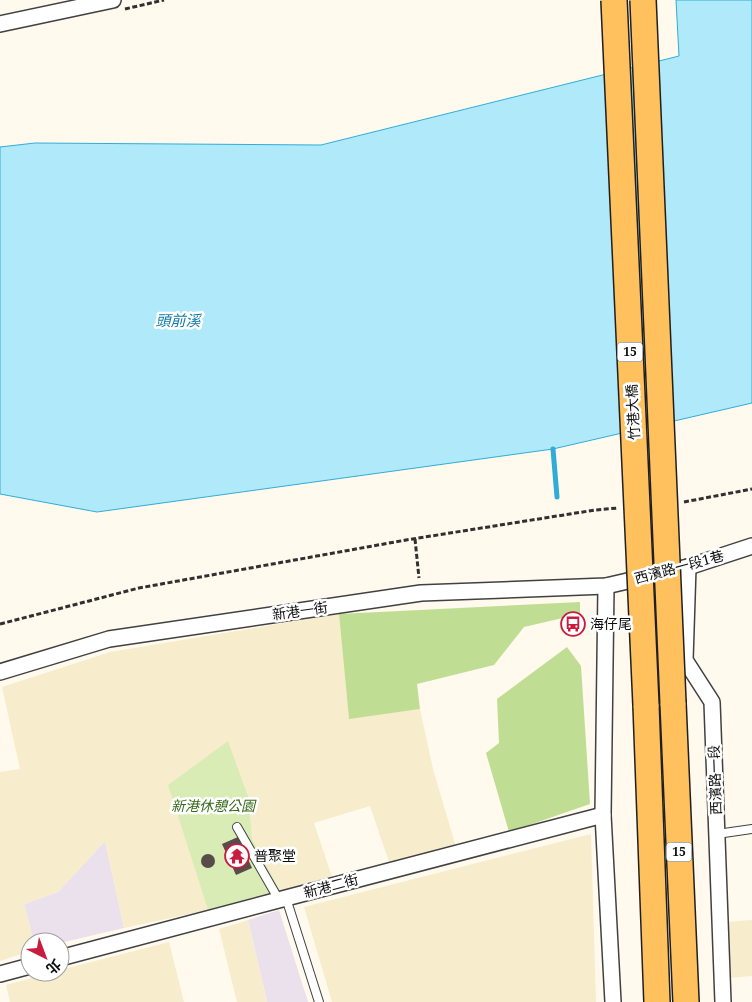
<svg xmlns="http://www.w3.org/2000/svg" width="752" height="1002" font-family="'Noto Serif','Noto Sans TC',serif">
<rect width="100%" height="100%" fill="#fff9ee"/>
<g fill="#eae1ed">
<path d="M 105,841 L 124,928 L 60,943 L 60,942 L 34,942 L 24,904 L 58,892 Z"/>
<path d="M 279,910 L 308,1002 L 267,1002 L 248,920 Z"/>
</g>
<g fill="#f7edcc">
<path d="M 339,614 L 349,718 L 420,709 L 433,769 L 456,847 L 390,865 L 370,806 L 314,823 L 334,883 L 281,892 L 252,839 L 249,799 L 169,785 L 208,910 L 124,928 L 105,841 L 58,892 L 24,904 L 34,942 L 30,942 L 30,951 L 0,961 L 0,772 L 20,769 L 2,687 L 110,652 Z"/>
<path d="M 591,834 L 596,1002 L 332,1002 L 304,907 Z"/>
<path d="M 248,920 L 267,1002 L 237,1002 L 219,929 Z"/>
<path d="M 752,920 L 752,976 L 728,978 L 726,922 Z"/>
<path d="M 169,942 L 184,1002 L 10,1002 L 6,985 L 54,972 L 60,972 L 60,970 Z"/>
</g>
<path fill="#daecb5" d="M 228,741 L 249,799 L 252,839 L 281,892 L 208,910 L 168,785 Z"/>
<g fill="#c0de93">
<path d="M 580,602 L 580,614 L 524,627 L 494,665 L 417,684 L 420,709 L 349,719 L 339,614 Z"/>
<path d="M 567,647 L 581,666 L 590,804 L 509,832 L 486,753 L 499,743 L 497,699 Z"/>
</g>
<path fill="#afe9fa" stroke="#30add7" d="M 676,0 L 752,0 L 752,403 L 553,449 L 97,512 L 0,494 L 0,147 L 35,143 L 321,145 L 679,56 Z"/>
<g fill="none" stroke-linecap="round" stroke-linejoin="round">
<path stroke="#30add7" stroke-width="5" d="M 553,449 L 557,497"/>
</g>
<g fill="#574c49">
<path d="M 238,837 L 252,868 L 236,875 L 222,844 Z"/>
<circle cx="208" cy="861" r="7"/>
</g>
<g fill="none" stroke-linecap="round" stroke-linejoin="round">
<g stroke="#414141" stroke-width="10">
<g id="lane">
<path d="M 237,827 L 279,900"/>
<path d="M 717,834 L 752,829"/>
<path d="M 286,898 L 319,1002"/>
</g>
</g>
<g stroke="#414141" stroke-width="18">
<g id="street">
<path d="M 0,24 L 113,0"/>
<path d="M 688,567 L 685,660 L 712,702 L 723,1002"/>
<path d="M 606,586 L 603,815 L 613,1002"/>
<path d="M 0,672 L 109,639 L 421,593 L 606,586 L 688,567 L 752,546"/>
<path d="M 60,958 L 286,898 L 603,815"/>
<path d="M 0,974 L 30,966"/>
</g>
</g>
<g stroke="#1f1f1f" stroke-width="28">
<g id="primary">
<path d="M 673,703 L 686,1002"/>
<path d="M 646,705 L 657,1002"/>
</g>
</g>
<g stroke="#303030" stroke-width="3" stroke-dasharray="5 2.5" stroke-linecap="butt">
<path d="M 125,9 L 164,0"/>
<path d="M 684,502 L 752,489"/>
<path d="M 415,539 L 419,578"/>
<path d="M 0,624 L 139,588 L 406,540 L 595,510 L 618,508"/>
</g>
<use href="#lane" stroke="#fff" stroke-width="8"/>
<use href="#street" stroke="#fff" stroke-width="15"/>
<use href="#primary" stroke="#ffc05e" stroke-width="25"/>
<g stroke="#1f1f1f" stroke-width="28" stroke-linecap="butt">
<g id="primary-bridge">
<path d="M 614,0 L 646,705"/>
<path d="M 643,0 L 673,703"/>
</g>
</g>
<use href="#primary-bridge" stroke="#ffc05e" stroke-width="25"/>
</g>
<defs>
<g id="bus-ring" transform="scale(1.25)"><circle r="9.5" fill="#fff" stroke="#c81b3d" stroke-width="1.5"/><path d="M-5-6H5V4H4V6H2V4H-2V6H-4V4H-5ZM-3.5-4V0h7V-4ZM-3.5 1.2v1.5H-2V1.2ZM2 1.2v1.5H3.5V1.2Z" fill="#c81b3d"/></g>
<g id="temple-ring" transform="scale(1.25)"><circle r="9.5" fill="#fff" stroke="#c81b3d" stroke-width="1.5"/><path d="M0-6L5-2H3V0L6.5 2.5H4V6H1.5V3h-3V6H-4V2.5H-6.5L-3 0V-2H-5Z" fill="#c81b3d"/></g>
</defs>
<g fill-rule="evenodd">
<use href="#bus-ring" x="573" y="624"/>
<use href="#temple-ring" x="237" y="856"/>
</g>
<g text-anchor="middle" stroke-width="5" stroke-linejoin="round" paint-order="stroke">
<g fill="#fff" stroke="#565656" stroke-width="1">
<rect x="617.5" y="342.5" width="25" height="19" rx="4"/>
<rect x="666.5" y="842.5" width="25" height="19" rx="4"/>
</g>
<g font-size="12" font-weight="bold" fill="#0e0e0e">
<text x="630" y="356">15</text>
<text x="679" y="856">15</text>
</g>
<g font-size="14" fill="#0e0e0e" stroke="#fff">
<text transform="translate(633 412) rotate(-93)" y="5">竹港大橋</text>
<text transform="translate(679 567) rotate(-15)" y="5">西濱路一段1巷</text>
<text transform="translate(300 611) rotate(-8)" y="5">新港一街</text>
<text transform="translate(715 780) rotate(-92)" y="5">西濱路一段</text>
<text transform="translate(331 886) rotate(-15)" y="5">新港二街</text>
</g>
<g font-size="14" fill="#0e0e0e" stroke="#fff" text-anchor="start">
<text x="590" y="629">海仔尾</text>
<text x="254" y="861">普聚堂</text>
</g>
<g font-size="14" font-style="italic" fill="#366a19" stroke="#fff">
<text x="213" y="811">新港休憩公園</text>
</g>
<g font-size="15" font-style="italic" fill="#0e7ba8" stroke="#fff">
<text x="178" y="326">頭前溪</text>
</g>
</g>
<g transform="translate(45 957) rotate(138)"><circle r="24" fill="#ffffff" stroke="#9f9f9f"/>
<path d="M0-4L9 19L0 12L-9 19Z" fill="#c81b3d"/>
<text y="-8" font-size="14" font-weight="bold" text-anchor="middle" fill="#0e0e0e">北</text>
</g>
</svg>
